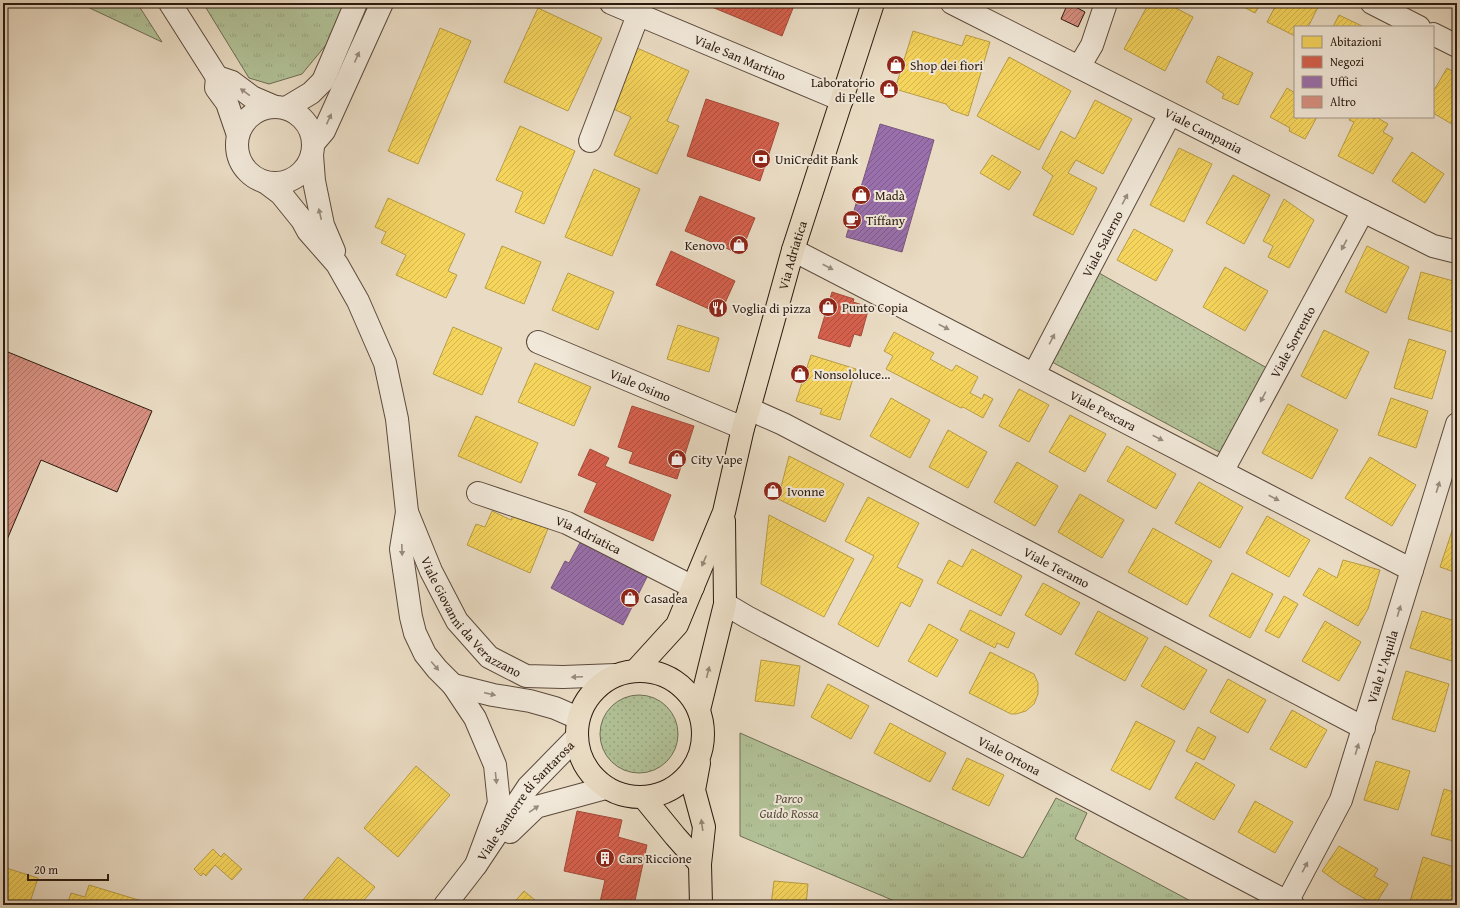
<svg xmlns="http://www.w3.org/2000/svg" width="1460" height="908" font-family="'Gentium Book Plus',serif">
<defs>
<pattern id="grass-dots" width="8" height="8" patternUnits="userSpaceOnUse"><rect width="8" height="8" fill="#b2c298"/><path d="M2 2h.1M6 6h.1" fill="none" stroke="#99a682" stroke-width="1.8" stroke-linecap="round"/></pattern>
<pattern id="park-tufts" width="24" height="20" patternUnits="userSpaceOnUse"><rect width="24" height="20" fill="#b2c298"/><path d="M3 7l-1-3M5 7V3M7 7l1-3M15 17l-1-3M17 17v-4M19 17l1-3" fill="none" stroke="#99a682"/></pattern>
<pattern id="homes-hatch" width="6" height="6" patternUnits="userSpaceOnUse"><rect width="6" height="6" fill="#f6d55c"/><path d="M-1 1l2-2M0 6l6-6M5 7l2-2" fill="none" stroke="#d3b64f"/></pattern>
<pattern id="shops-hatch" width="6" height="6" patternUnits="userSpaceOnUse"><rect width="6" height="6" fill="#d6604d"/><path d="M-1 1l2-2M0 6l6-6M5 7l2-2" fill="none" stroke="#ae4e3e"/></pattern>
<pattern id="offices-hatch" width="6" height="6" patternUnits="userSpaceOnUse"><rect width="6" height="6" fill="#9970ab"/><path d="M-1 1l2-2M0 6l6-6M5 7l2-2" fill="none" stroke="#7d5b8a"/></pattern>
<pattern id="building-hatch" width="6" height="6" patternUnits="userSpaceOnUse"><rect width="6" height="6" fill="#d89081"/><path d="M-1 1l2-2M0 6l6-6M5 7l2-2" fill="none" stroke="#af7568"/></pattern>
</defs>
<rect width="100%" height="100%" fill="#eadcc4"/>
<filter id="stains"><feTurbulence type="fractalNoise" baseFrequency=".005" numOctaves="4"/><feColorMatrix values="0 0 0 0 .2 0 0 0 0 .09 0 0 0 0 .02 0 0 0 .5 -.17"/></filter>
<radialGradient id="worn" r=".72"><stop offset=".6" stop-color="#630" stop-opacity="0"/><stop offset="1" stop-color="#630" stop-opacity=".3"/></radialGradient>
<g fill="url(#grass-dots)" stroke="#6e6e54">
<path d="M 1099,273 L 1267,368 L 1223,454 L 1052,362 Z"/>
<circle cx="639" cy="734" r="39"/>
</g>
<g fill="url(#park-tufts)" stroke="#6e6e54">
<path d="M 79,3 L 137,3 L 162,42 Z"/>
<path d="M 203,3 L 343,3 L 335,34 L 302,74 L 269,84 L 249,78 Z"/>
<path d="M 740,733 L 1023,858 L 1056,798 L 1087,813 L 1075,839 L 1198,905 L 904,905 L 740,836 Z"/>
</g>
<g fill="url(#homes-hatch)" stroke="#b99d45">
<path d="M 1149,3 L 1166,3 L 1193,17 L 1165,71 L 1124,49 Z"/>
<path d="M 1236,3 L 1261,3 L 1255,13 Z"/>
<path d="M 1277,3 L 1320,3 L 1308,27 L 1295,27 L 1295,36 L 1267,22 Z"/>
<path d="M 538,8 L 602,38 L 568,111 L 504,82 Z"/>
<path d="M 1339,15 L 1364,27 L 1333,27 Z"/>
<path d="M 440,28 L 471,41 L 418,164 L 388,151 Z"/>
<path d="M 913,31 L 962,46 L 966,35 L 990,42 L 968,116 L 951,110 L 946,104 L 895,89 Z"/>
<path d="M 637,48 L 689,71 L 667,121 L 679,126 L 657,174 L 614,155 L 631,117 L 611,108 Z"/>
<path d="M 1218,56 L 1253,73 L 1238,105 L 1222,98 L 1224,94 L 1206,82 Z"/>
<path d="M 1009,57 L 1071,91 L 1039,150 L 977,116 Z"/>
<path d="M 1447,68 L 1457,74 L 1457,127 L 1433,113 L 1433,92 Z"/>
<path d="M 1287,88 L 1295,93 L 1295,117 L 1317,117 L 1305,139 L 1289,131 L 1290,128 L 1270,117 Z"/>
<path d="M 1095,100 L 1132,119 L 1103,174 L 1076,160 L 1068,173 L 1097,188 L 1073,235 L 1033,215 L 1053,176 L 1042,168 L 1061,131 L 1075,139 Z"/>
<path d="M 1351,117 L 1370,117 L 1374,119 L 1376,117 L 1388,124 L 1383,132 L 1393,138 L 1373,174 L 1338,156 L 1354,122 L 1349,120 Z"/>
<path d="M 520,126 L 575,151 L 544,224 L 515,212 L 523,192 L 496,180 Z"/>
<path d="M 1179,148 L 1212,164 L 1184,222 L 1150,205 Z"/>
<path d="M 1412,152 L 1444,174 L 1425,203 L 1392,181 Z"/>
<path d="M 992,155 L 1021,172 L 1009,190 L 980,173 Z"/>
<path d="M 594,169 L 640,189 L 612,256 L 565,237 Z"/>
<path d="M 1233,175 L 1270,195 L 1244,244 L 1206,223 Z"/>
<path d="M 388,198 L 465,234 L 448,271 L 457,275 L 446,298 L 396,275 L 406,255 L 381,243 L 386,232 L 375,227 Z"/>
<path d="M 1284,199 L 1314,220 L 1289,268 L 1268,257 L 1273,246 L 1263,241 Z"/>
<path d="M 1134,229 L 1173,250 L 1156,281 L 1117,260 Z"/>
<path d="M 502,246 L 541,262 L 524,304 L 485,288 Z"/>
<path d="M 1367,246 L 1409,267 L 1386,313 L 1345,292 Z"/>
<path d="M 1225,267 L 1268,291 L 1245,331 L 1203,307 Z"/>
<path d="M 1421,272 L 1457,282 L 1457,313 L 1452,332 L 1408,319 Z"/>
<path d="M 568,273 L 614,292 L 598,330 L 552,310 Z"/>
<path d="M 678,325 L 719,338 L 709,372 L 667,359 Z"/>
<path d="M 453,327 L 502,348 L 482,395 L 433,374 Z"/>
<path d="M 1324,330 L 1369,352 L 1346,399 L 1301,376 Z"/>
<path d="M 894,332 L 934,353 L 930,359 L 952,371 L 956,365 L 978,377 L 970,393 L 982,399 L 984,394 L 993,399 L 983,418 L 963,407 L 961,408 L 886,369 L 893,356 L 884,351 Z"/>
<path d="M 1409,339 L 1446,351 L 1432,399 L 1394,388 Z"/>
<path d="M 811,355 L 856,369 L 840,420 L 820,414 L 822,409 L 796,401 Z"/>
<path d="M 535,363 L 591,387 L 574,426 L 518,402 Z"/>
<path d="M 1019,389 L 1049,405 L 1029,442 L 999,426 Z"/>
<path d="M 891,398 L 930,420 L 910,458 L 870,436 Z"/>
<path d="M 1391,398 L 1428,411 L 1416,448 L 1378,435 Z"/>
<path d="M 1288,404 L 1338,430 L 1312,479 L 1262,453 Z"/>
<path d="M 1070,415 L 1106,434 L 1085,472 L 1049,452 Z"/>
<path d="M 476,416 L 538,443 L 521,483 L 458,456 Z"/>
<path d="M 948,430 L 987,452 L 968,488 L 929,467 Z"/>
<path d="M 1127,446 L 1176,474 L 1156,509 L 1107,481 Z"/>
<path d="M 789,456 L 844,484 L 825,522 L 778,499 Z"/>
<path d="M 1370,457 L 1416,485 L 1392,526 L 1345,498 Z"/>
<path d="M 1017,462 L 1058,486 L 1035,526 L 994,502 Z"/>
<path d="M 1199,482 L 1243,507 L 1220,548 L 1175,523 Z"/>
<path d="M 1080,494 L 1124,520 L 1102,558 L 1058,532 Z"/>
<path d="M 868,497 L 919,523 L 897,567 L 923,580 L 910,607 L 901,602 L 878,647 L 838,624 L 874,556 L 845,541 Z"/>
<path d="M 492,511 L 511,520 L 515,511 L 549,526 L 530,573 L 467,545 L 476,524 L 485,527 Z"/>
<path d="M 769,515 L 854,559 L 824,617 L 761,584 Z"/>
<path d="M 1267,516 L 1310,540 L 1289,577 L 1246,553 Z"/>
<path d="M 1457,516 L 1457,573 L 1440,567 Z"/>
<path d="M 1153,528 L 1212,561 L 1187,605 L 1128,572 Z"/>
<path d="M 972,549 L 1022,576 L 1001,616 L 937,583 L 949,560 L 962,567 Z"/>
<path d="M 1343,560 L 1380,570 L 1368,609 L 1358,626 L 1303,595 L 1319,568 L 1337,578 Z"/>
<path d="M 1232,573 L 1273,594 L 1250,638 L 1209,616 Z"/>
<path d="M 1043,583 L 1080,603 L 1061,635 L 1025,615 Z"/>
<path d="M 1284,596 L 1298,604 L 1279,638 L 1265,631 Z"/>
<path d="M 970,610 L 1015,633 L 1008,648 L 997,643 L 995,648 L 960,630 Z"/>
<path d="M 1098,611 L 1148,638 L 1125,681 L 1075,654 Z"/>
<path d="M 1422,611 L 1455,621 L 1457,614 L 1457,656 L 1455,662 L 1410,648 Z"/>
<path d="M 1325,621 L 1361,642 L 1339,681 L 1302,661 Z"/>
<path d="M 929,624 L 958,640 L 937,677 L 908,661 Z"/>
<path d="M 1165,646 L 1207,670 L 1184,710 L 1141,686 Z"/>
<path d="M 990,652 L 1034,674 L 1038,683 L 1038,694 L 1034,704 L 1026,711 L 1016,714 L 1011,714 L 969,693 Z"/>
<path d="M 761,660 L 800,666 L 794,706 L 755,701 Z"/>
<path d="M 1406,671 L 1449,684 L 1435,732 L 1392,719 Z"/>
<path d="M 1228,679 L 1266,700 L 1248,733 L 1210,712 Z"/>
<path d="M 828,684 L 869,706 L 851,739 L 811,717 Z"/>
<path d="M 1292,710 L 1327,730 L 1306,768 L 1270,749 Z"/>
<path d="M 1136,721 L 1175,741 L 1150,790 L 1111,770 Z"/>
<path d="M 890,723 L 946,753 L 930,782 L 874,753 Z"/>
<path d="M 1198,727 L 1216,737 L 1204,760 L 1186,751 Z"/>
<path d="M 1457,757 L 1457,771 L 1453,770 Z"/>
<path d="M 967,758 L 1004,775 L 989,806 L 952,789 Z"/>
<path d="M 1376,761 L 1410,771 L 1398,810 L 1364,800 Z"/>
<path d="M 1196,762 L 1235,785 L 1214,820 L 1175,798 Z"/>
<path d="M 416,766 L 450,795 L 398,857 L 364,828 Z"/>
<path d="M 1444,789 L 1457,793 L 1457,842 L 1431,835 Z"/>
<path d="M 1255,801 L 1293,822 L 1275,853 L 1238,832 Z"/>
<path d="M 1339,846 L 1378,869 L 1374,876 L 1388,884 L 1375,905 L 1340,884 L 1322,871 Z"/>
<path d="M 213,849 L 221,857 L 224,853 L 242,869 L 232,880 L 215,865 L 206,876 L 203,873 L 201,876 L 194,869 Z"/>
<path d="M 338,857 L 375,887 L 360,905 L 299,905 Z"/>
<path d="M 1423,857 L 1457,868 L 1457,905 L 1409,905 Z"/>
<path d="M 3,867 L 38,878 L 29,905 L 3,905 Z"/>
<path d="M 774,881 L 808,884 L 806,905 L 771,905 Z"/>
<path d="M 89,885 L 155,905 L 67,905 L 71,893 L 85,897 Z"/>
<path d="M 524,891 L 541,905 L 512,905 Z"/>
</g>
<g fill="url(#shops-hatch)" stroke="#a34b3a">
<path d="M 702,3 L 795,3 L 782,36 Z"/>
<path d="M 706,99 L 779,123 L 760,181 L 687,156 Z"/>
<path d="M 700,196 L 755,218 L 740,254 L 685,231 Z"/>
<path d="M 671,251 L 735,281 L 720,314 L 656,285 Z"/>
<path d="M 832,292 L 854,299 L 853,302 L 869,307 L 861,336 L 854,334 L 850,347 L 818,338 Z"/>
<path d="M 632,406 L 694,426 L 677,479 L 629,463 L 633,452 L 618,447 Z"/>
<path d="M 590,449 L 609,458 L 605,466 L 671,495 L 653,541 L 584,512 L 597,483 L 578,475 Z"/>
<path d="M 577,811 L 622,820 L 618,837 L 647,845 L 634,905 L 614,905 L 600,902 L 605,880 L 564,871 Z"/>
</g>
<g fill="url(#offices-hatch)" stroke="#78567c">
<path d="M 880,124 L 934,140 L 902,252 L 846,237 Z"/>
<path d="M 582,539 L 649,573 L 623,625 L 551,588 L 565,561 L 569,563 Z"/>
</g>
<g fill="url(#building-hatch)" stroke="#2b1a0f">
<path d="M 1068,3 L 1085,12 L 1078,27 L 1061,19 Z"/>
<path d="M 3,350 L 152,411 L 117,492 L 41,460 L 3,549 Z"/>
</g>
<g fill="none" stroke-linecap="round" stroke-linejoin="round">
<g stroke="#5b4a3c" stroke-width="24">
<g id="minor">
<path id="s1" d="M 611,3 L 842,100"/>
<path id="s2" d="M 952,3 L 1363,211 L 1433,246 L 1457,252"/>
<path d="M 1372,3 L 1419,27"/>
<path d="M 1433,34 L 1457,46"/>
<path d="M 1079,67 L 1092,45 L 1106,3"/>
<path d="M 286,108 L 311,93 L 323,81 L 356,3"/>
<path d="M 590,141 L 638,15"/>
<path d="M 313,144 L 324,131 L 382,3"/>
<path id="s3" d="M 793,250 L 1412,570"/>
<path id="s4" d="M 538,342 L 743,428"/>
<path id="s5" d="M 1034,374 L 1170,114"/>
<path id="s6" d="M 749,409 L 783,424 L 1364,728"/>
<path id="s7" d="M 1222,472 L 1363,211"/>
<path id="s8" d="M 478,493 L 567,523 L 693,587"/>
<path id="s9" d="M 725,604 L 747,617 L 1293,905"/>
<path id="s10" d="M 1287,902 L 1341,800 L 1457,424"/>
</g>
</g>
<g stroke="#5b4a3c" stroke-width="24">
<g id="tertiary">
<path d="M 170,3 L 217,77 L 232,82 L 252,97 L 273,106"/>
<path d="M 217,77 L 216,88 L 227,103 L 238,135"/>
<circle cx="275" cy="145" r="38"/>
<path d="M 312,155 L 314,181 L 323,225 L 334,251"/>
<path d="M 265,182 L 281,194 L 302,220 L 308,231 L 337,264 L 358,301 L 385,363 L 397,419 L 407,512 L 401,549 L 411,617 L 415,633 L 425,654 L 437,669 L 453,685 L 475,718 L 495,765 L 499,803 L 476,865"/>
<path id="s11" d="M 407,512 L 431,571 L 457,621 L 489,657 L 526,676 L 563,677 L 616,675"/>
<path d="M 453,685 L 493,695 L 530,701 L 555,708 L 578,718"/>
<path d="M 510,832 L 536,807 L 606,788"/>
<path id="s12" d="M 445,905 L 476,865 L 528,787 L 576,738"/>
</g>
</g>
<g stroke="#2b1a0f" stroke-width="24">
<g id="primary">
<path id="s13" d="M 636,670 L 677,625 L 724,512 L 743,428 L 749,409 L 793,250 L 873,3"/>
<circle cx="640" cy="734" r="63"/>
<path d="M 699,710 L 725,604 L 724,521"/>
<path d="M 699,763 L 694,790 L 704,827 L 700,864 L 701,905"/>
<path d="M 644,798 L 675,836 L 700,864"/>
</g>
</g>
<use href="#minor" stroke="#f1e8d9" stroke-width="22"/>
<use href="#tertiary" stroke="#f1e8d9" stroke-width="22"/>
<use href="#primary" stroke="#eadcc4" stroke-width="22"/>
</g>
<defs><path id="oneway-solid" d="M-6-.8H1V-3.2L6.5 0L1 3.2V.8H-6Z"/></defs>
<g fill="#988b7e">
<use href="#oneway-solid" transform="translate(357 57) rotate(-66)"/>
<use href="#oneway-solid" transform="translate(245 92) rotate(-144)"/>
<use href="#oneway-solid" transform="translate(329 119) rotate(-65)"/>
<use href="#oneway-solid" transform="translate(1125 199) rotate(-62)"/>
<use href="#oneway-solid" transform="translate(320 214) rotate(-103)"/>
<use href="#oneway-solid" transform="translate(1344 245) rotate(118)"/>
<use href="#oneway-solid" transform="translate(828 267) rotate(27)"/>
<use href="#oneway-solid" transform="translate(944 327) rotate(27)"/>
<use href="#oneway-solid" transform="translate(1052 339) rotate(-62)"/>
<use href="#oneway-solid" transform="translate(1263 397) rotate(118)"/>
<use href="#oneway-solid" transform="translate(1158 438) rotate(27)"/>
<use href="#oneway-solid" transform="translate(1438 487) rotate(-73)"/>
<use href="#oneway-solid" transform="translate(1274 498) rotate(27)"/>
<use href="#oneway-solid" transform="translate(402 550) rotate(88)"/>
<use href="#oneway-solid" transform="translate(1399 611) rotate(-73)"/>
<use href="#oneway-solid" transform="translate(435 666) rotate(50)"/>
<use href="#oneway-solid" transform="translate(577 677) rotate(177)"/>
<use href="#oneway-solid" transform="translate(490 694) rotate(13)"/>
<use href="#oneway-solid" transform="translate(1357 749) rotate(-73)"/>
<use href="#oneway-solid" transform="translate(496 778) rotate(84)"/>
<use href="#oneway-solid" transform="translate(534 809) rotate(-35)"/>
<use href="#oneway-solid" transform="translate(1305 867) rotate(-62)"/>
</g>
<g fill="#948573">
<use href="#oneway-solid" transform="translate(704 561) rotate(113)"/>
<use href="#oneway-solid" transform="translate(708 672) rotate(-76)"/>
<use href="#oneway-solid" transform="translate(702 825) rotate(-98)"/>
</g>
<defs>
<g id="shop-disc" transform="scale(1)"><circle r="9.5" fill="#8f2418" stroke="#f1e8d9"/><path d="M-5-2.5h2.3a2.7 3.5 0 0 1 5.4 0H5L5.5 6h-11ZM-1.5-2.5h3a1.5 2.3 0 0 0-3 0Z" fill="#fff"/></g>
<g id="bank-disc" transform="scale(1)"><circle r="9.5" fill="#8f2418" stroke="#f1e8d9"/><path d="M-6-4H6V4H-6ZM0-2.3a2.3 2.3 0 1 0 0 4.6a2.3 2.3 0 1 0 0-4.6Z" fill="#fff"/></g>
<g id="cafe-disc" transform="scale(1)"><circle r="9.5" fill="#8f2418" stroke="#f1e8d9"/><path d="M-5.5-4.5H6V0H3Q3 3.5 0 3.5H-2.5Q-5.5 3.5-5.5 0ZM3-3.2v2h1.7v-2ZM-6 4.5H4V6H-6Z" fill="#fff"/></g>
<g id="restaurant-disc" transform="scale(1)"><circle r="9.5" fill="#8f2418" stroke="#f1e8d9"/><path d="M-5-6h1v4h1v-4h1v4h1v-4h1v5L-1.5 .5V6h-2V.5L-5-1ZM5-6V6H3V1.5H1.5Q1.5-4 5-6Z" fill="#fff"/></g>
<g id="building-disc" transform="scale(1)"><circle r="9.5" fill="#8f2418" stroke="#f1e8d9"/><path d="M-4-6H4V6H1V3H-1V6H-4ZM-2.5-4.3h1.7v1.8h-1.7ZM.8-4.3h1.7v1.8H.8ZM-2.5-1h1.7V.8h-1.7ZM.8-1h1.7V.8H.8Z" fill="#fff"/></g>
</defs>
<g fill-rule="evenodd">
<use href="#shop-disc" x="896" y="65"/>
<use href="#shop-disc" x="889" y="89"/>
<use href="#bank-disc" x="761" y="159"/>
<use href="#shop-disc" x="861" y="195"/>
<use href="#cafe-disc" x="852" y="220"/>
<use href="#shop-disc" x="739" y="245"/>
<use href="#shop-disc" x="828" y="307"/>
<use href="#restaurant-disc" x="718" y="308"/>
<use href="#shop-disc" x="800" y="374"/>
<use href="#shop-disc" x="677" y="459"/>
<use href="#shop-disc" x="773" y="491"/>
<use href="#shop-disc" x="630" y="598"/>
<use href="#building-disc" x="605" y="858"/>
</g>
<g text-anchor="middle" stroke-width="4" stroke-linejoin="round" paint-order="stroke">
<g font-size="13" fill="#2b1a0f" stroke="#f1e8d9">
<text dy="5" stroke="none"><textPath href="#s1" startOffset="140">Viale San Martino</textPath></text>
<text dy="5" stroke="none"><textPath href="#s2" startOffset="282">Viale Campania</textPath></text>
<text dy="5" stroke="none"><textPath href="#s5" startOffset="147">Viale Salerno</textPath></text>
<text dy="5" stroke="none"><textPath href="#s13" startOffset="449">Via Adriatica</textPath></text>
<text dy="5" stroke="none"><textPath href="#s7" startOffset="148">Viale Sorrento</textPath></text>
<text dy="5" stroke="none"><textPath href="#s4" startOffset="111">Viale Osimo</textPath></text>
<text dy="5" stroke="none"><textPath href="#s3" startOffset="349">Viale Pescara</textPath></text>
<text dy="5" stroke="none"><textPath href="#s8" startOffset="118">Via Adriatica</textPath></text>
<text dy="5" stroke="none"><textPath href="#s6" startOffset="346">Viale Teramo</textPath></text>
<text dy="5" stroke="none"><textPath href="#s11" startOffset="126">Viale Giovanni da Verazzano</textPath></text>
<text dy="5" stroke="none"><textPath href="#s10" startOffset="255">Viale L'Aquila</textPath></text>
<text dy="5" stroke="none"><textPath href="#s9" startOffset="322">Viale Ortona</textPath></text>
<text dy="5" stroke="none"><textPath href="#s12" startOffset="132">Viale Santorre di Santarosa</textPath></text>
</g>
<g font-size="13" fill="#2b1a0f" stroke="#f1e8d9" text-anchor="start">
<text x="910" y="70">Shop dei fiori</text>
<text x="875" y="87" text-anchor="end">Laboratorio<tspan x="875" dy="15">di Pelle</tspan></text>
<text x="775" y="164">UniCredit Bank</text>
<text x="875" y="200">Madà</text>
<text x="866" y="225">Tiffany</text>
<text x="725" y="250" text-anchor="end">Kenovo</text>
<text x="842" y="312">Punto Copia</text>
<text x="732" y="313">Voglia di pizza</text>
<text x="814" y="379">Nonsololuce...</text>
<text x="691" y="464">City Vape</text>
<text x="787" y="496">Ivonne</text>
<text x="644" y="603">Casadea</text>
<text x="619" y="863">Cars Riccione</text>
</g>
<g font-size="13" font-style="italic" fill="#544c38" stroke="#f1e8d9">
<text x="789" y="803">Parco<tspan x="789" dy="15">Guido Rossa</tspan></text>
</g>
</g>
<rect width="1460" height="908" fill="none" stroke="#eadcc4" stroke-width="16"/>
<rect x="4" y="4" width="1452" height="900" fill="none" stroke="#2b1a0f" stroke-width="2"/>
<rect x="8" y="8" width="1444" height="892" fill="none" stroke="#2b1a0f"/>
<rect x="1294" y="26" width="140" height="92" fill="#f1e8d9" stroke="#a29688"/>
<rect x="1302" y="36" width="20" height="12" fill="#f6d55c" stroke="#a29688"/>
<text x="1330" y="46" font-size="12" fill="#2b1a0f">Abitazioni</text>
<rect x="1302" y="56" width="20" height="12" fill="#d6604d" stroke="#a29688"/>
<text x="1330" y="66" font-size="12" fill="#2b1a0f">Negozi</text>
<rect x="1302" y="76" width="20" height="12" fill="#9970ab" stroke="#a29688"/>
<text x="1330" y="86" font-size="12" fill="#2b1a0f">Uffici</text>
<rect x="1302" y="96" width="20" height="12" fill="#d89081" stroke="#a29688"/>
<text x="1330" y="106" font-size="12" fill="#2b1a0f">Altro</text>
<path d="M28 874v6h80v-6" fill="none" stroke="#2b1a0f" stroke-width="2"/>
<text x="34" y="874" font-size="12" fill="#2b1a0f" stroke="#f1e8d9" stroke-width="3" paint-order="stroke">20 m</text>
<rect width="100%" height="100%" filter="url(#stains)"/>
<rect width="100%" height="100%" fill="url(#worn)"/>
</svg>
